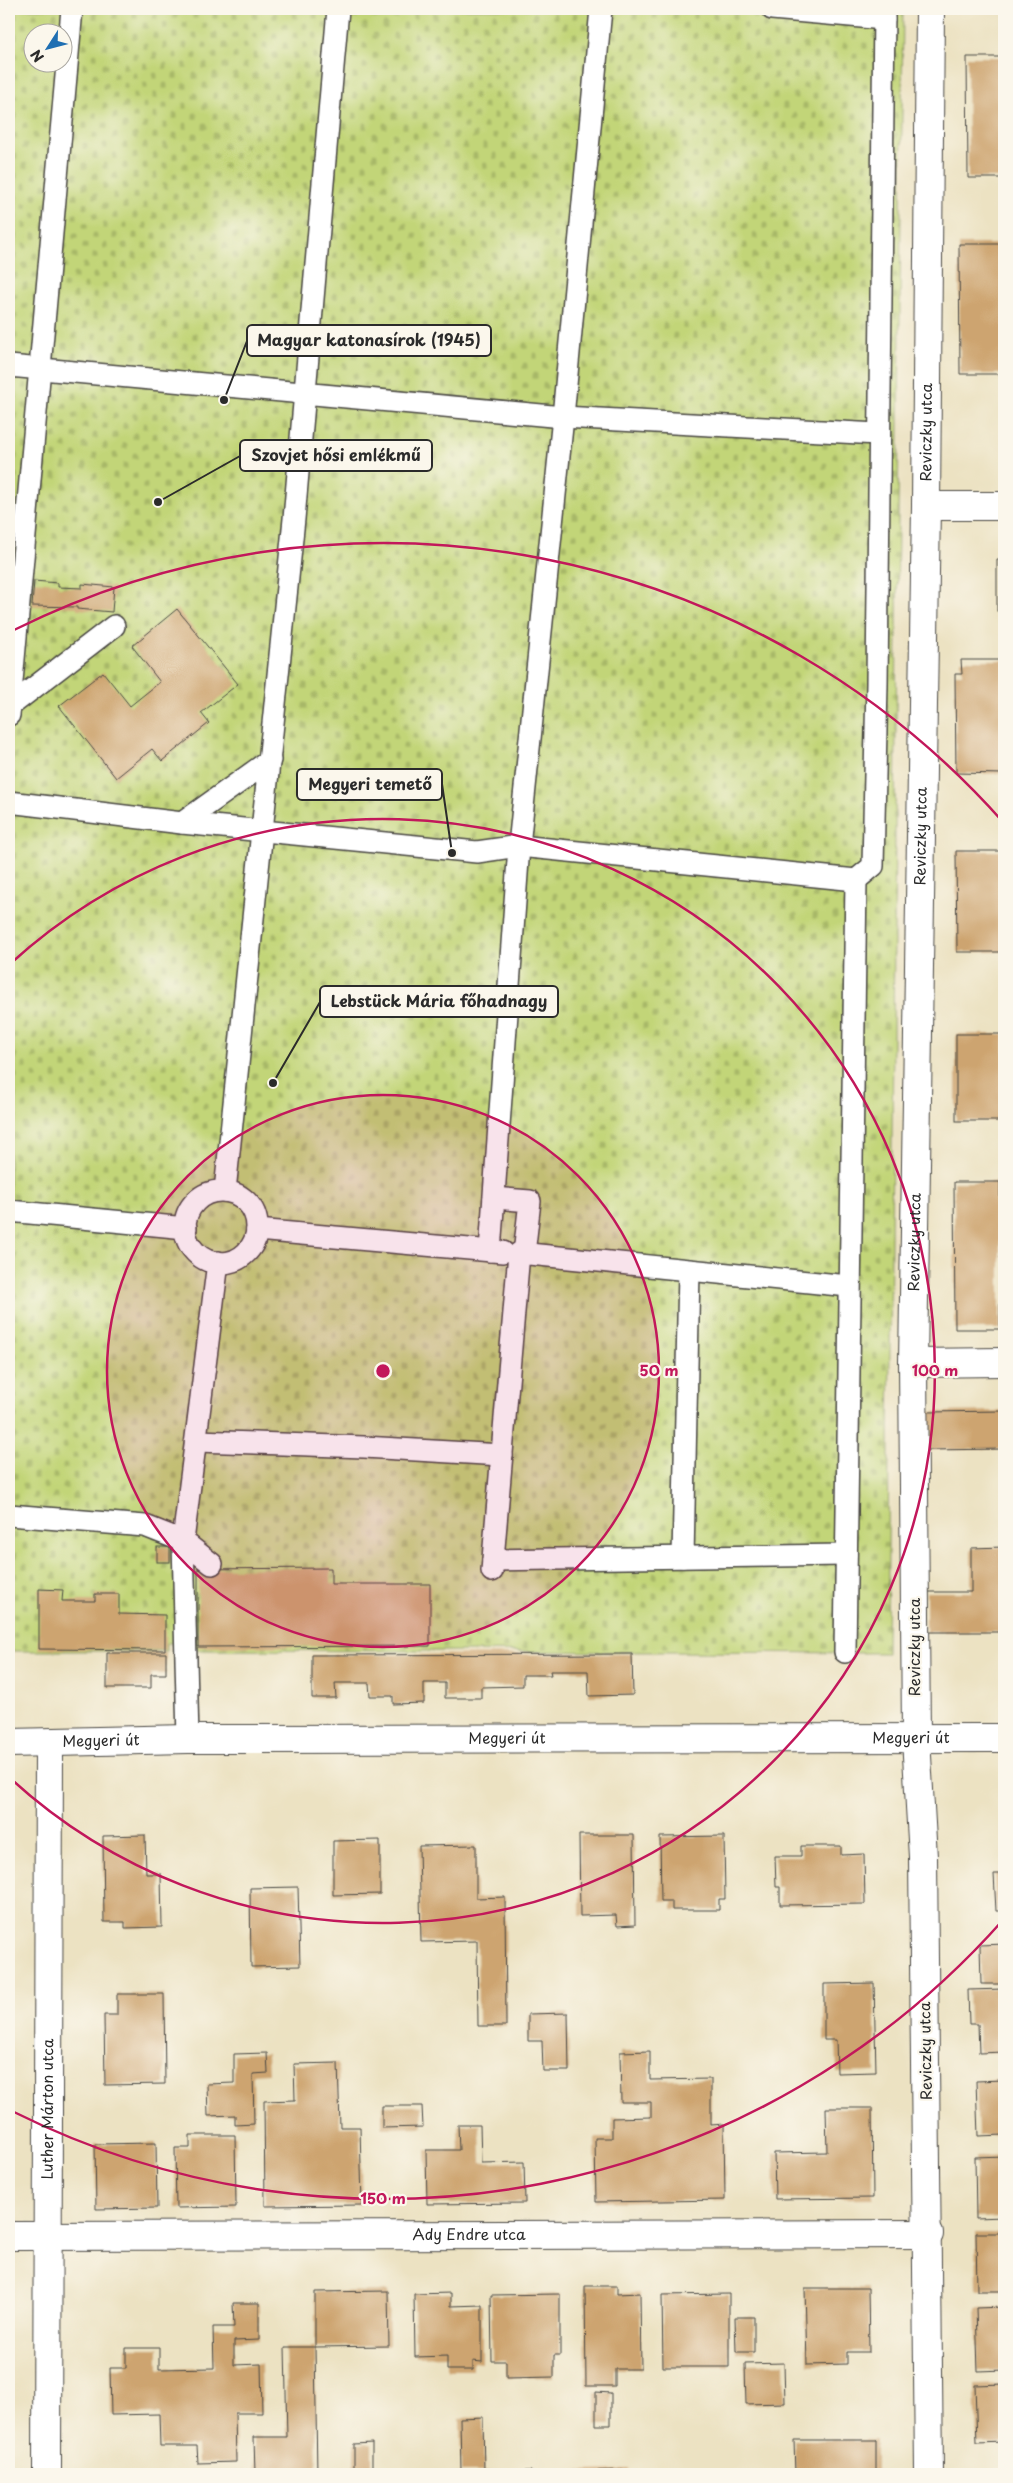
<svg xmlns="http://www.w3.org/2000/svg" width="1013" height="2483" font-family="'Playpen Sans',sans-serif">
<defs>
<pattern id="cemetery-stones" width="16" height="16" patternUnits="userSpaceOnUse" patternTransform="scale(1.25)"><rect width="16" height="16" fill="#c2d578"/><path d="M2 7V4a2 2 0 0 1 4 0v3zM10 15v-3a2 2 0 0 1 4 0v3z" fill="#a7b768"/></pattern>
</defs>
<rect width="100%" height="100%" fill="#fbf7ec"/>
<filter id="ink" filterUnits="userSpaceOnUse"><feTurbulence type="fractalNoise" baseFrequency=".02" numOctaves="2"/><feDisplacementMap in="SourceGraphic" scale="10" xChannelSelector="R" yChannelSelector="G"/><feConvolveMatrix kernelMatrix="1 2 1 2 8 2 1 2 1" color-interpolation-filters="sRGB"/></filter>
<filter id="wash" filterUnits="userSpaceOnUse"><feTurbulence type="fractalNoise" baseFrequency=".0096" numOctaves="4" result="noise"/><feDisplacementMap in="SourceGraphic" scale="20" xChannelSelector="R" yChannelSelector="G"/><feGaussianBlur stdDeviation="1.12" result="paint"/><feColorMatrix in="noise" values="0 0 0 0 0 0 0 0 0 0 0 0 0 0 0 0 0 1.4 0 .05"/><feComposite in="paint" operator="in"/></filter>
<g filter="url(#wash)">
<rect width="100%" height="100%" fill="#ece2c2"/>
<path fill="url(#cemetery-stones)" stroke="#768052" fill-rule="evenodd" d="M 9,9 L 903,9 L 887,1653 L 196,1650 L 195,1643 L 167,1643 L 167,1651 L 9,1651 ZM 32,32 L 62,32 L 62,62 L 32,62 Z"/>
<g id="blocks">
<g fill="#cda470">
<path d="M 967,57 L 1004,57 L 1004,178 L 968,178 Z"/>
<path d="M 959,244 L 1004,244 L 1004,374 L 960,374 Z"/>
<rect x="997" y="560" width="7" height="51"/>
<path d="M 34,581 L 58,583 L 58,587 L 82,588 L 82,584 L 114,587 L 112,612 L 77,609 L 77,607 L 32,606 Z"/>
<path d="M 177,609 L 238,684 L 201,713 L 209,723 L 162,761 L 152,749 L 116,778 L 59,706 L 103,672 L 130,706 L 160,682 L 132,646 Z"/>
<path d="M 961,660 L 1004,660 L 1004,774 L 956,773 L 955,674 L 962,674 Z"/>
<path d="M 956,851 L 1004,851 L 1004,952 L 957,952 Z"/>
<rect x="956" y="1034" width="48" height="87"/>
<path d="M 954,1182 L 1000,1182 L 1000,1329 L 955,1329 Z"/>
<path d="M 1004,1411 L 1004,1449 L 928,1450 L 927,1412 Z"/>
<rect x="157" y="1547" width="13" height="15"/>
<path d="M 1004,1547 L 1004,1632 L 926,1632 L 926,1592 L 971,1592 L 971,1548 Z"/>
<path d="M 331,1568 L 331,1584 L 430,1584 L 430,1646 L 198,1647 L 198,1569 Z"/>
<path d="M 39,1589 L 63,1590 L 62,1601 L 95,1601 L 95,1594 L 119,1594 L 119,1614 L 165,1615 L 165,1650 L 39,1649 Z"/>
<path d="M 107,1653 L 166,1653 L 166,1674 L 151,1674 L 151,1688 L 107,1688 Z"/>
<path d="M 632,1654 L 633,1695 L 589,1696 L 588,1671 L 550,1671 L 551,1675 L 523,1675 L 523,1686 L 481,1687 L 481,1698 L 445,1698 L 445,1683 L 424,1683 L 424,1703 L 393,1704 L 393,1696 L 370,1696 L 369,1683 L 335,1683 L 336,1698 L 312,1698 L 312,1655 Z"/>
<path d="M 145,1835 L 146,1874 L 161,1874 L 162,1927 L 125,1928 L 125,1922 L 104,1922 L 103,1836 Z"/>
<path d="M 579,1835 L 634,1835 L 635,1925 L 617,1926 L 616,1915 L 580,1916 Z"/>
<path d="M 724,1836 L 725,1899 L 719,1899 L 719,1910 L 672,1910 L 672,1901 L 661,1901 L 660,1837 Z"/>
<path d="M 380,1840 L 380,1894 L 333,1895 L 333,1841 Z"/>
<path d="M 476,1845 L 476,1898 L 505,1897 L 506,2026 L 478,2026 L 477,1941 L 421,1942 L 419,1846 Z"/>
<path d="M 801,1846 L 841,1846 L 841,1855 L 864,1854 L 865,1904 L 780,1905 L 780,1887 L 776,1887 L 775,1856 L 801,1856 Z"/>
<path d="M 994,1874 L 1004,1874 L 1004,1911 L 996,1911 Z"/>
<path d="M 298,1887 L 300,1966 L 251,1967 L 250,1888 Z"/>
<path d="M 1004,1944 L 1004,1984 L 981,1984 L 980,1945 Z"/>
<path d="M 874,1983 L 876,2072 L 837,2073 L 836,2040 L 824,2040 L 824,1984 Z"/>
<path d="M 1004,1989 L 1004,2052 L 979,2053 L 978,2024 L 969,2024 L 968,1990 Z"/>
<path d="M 117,1994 L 164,1994 L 165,2084 L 105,2085 L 104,2015 L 117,2015 Z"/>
<path d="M 568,2013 L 569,2071 L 543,2071 L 542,2041 L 528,2041 L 528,2014 Z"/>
<path d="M 650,2051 L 650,2080 L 711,2079 L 711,2125 L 724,2124 L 725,2200 L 596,2202 L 595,2138 L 612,2138 L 612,2118 L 651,2117 L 651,2102 L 621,2102 L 620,2052 Z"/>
<path d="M 267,2053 L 268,2073 L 253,2074 L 254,2124 L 235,2125 L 235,2115 L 208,2116 L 207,2084 L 234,2083 L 234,2054 Z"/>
<path d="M 338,2063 L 340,2127 L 360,2127 L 362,2205 L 265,2206 L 264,2101 L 295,2100 L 294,2064 Z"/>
<path d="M 1004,2080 L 1004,2135 L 978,2136 L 976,2081 Z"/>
<path d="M 382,2106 L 422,2106 L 423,2127 L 382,2128 Z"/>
<path d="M 826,2108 L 872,2108 L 873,2198 L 775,2199 L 774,2153 L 827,2152 Z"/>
<path d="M 458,2125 L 480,2125 L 481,2163 L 524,2162 L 525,2203 L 427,2204 L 426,2150 L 459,2150 Z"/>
<path d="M 190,2135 L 235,2135 L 236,2207 L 176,2208 L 175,2148 L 190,2148 Z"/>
<path d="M 156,2143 L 157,2208 L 96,2209 L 95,2144 Z"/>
<path d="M 1004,2156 L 1004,2217 L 976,2218 L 975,2157 Z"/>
<path d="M 976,2233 L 1004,2233 L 1004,2291 L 977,2291 Z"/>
<path d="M 585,2286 L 617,2286 L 617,2294 L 640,2293 L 641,2369 L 615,2369 L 615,2386 L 586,2386 Z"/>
<path d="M 805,2288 L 868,2288 L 869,2352 L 847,2352 L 847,2364 L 807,2365 Z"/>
<path d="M 388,2291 L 389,2346 L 315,2347 L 317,2474 L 255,2474 L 254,2437 L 287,2437 L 285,2347 L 315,2347 L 315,2292 Z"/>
<path d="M 451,2293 L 451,2306 L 482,2305 L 482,2362 L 473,2361 L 473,2370 L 447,2370 L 447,2356 L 415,2357 L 414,2294 Z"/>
<path d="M 560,2294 L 560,2355 L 554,2355 L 554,2377 L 506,2378 L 506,2361 L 492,2361 L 491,2295 Z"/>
<path d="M 729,2294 L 729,2367 L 663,2367 L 662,2295 Z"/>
<path d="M 233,2303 L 259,2303 L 259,2340 L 234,2341 L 234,2365 L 261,2364 L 262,2413 L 235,2413 L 236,2462 L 198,2463 L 197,2446 L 160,2446 L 159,2414 L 111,2415 L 110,2368 L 126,2368 L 126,2348 L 159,2348 L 159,2369 L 214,2368 L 213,2327 L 234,2327 Z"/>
<path d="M 1004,2307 L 1004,2370 L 978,2371 L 976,2308 Z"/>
<path d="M 735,2317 L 754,2317 L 754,2352 L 736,2352 Z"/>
<path d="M 784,2363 L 785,2403 L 746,2404 L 745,2364 Z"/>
<path d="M 1004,2384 L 1004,2442 L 977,2443 L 975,2385 Z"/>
<path d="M 596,2392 L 611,2393 L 611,2425 L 596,2425 Z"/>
<path d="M 483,2417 L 484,2472 L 461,2472 L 460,2418 Z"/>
<path d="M 794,2440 L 876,2440 L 876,2474 L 795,2474 Z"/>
<path d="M 372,2443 L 372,2473 L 354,2473 L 354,2444 Z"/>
<path d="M 629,2470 L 629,2474 L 578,2474 L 578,2471 Z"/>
<path d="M 531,2471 L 531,2474 L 484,2474 L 484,2472 Z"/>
</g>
</g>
</g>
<g filter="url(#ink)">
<use href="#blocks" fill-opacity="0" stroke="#484642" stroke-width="1"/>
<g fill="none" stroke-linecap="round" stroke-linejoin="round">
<g stroke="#484642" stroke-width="24">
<g id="service">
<path d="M 772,9 L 884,19"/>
<path d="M 9,366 L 563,417 L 878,434"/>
<path d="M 10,706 L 114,626"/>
<path d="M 9,715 L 72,9"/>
<path d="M 9,802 L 182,823 L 477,852 L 519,846 L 856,880 L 873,866 L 877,684 L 884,9"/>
<path d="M 182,823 L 270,760"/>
<path d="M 225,1191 L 294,519 L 338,9"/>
<circle cx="221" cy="1227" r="36"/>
<path d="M 494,1198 L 530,1201 L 524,1254"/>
<path d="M 9,1211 L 186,1228"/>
<path d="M 257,1230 L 503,1252"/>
<path d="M 490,1251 L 519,846 L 563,417 L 601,9"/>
<path d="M 197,1441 L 364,1447 L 502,1455"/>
<path d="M 9,1515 L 145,1526 L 183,1541 L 212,1564"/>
<path d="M 683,1557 L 689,1271"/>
<path d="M 493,1560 L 846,1555"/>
<path d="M 492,1571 L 519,1253 L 849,1286"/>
<path d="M 845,1652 L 856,880"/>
<path d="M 188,1739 L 183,1541 L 218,1262"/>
</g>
</g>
<g stroke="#484642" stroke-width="30">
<g id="minor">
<path d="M 926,506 L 1004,506"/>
<path d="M 913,1363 L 1004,1362"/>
<path id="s1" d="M 9,2236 L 929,2234"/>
<path id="s2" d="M 47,2474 L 49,1744"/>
<path id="s3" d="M 929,2474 L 923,1857 L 916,1739 L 913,1363 L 926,506 L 930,9"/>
</g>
</g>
<g stroke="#484642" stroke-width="30">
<g id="secondary">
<path id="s4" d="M 9,1743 L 188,1739 L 1004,1738"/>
</g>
</g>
<use href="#service" stroke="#fff" stroke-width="21"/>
<use href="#minor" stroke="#fff" stroke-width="28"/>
<use href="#secondary" stroke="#fff" stroke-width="28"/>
</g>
</g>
<circle cx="383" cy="1371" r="276" fill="#c2185b" fill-opacity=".12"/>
<g fill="none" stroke="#c2185b" stroke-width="2.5">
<circle cx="383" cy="1371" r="276"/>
<path d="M10 964A552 552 0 1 1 10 1778"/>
<path d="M1003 1920A828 828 0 0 1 14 2112M14 630A828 828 0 0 1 1003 822"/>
</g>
<g text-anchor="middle" stroke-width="4.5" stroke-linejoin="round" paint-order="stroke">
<g font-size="15" fill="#2b2b2b" stroke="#fbf7ec">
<text dy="5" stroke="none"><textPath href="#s3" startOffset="2042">Reviczky utca</textPath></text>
<text dy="5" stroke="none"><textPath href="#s3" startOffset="1638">Reviczky utca</textPath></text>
<text dy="5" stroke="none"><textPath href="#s3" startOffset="1232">Reviczky utca</textPath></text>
<text transform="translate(915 1647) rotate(-90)" y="5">Reviczky utca</text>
<text dy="5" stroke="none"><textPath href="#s4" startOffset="902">Megyeri út</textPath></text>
<text dy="5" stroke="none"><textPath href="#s4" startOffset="498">Megyeri út</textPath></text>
<text dy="5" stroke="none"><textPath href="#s4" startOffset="92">Megyeri út</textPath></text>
<text transform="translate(926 2051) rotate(-91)" y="5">Reviczky utca</text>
<text dy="5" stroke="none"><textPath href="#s2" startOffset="365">Luther Márton utca</textPath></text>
<text dy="5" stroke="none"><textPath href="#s1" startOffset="460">Ady Endre utca</textPath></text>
</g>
</g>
<circle cx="383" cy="1371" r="8" fill="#c2185b" stroke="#fbf7ec" stroke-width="2.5"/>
<g font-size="15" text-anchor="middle" font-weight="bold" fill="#c2185b" stroke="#fbf7ec" stroke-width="4.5" stroke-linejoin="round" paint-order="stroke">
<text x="659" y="1376">50 m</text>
<text x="935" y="1376">100 m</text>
<text x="383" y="2204">150 m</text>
</g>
<path fill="none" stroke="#2b2b2b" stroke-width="2" d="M224 400L247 341M158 502L240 456M452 853L442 784M273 1083L320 1002"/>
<g fill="#2b2b2b" stroke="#fbf7ec" stroke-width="2">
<circle cx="224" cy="400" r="5"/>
<circle cx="158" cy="502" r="5"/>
<circle cx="452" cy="853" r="5"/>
<circle cx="273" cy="1083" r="5"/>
</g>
<g fill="#fbf7ec" stroke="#2b2b2b" stroke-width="2">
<rect x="247" y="325" width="244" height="31" rx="5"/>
<rect x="240" y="440" width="192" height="31" rx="5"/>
<rect x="297" y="769" width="145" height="31" rx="5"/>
<rect x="320" y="986" width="238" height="31" rx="5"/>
</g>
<g font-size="16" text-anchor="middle" font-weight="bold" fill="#2b2b2b">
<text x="369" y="346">Magyar katonasírok (1945)</text>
<text x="336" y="461">Szovjet hősi emlékmű</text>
<text x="370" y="790">Megyeri temető</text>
<text x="439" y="1007">Lebstück Mária főhadnagy</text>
</g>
<rect width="1013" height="2483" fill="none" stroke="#fbf7ec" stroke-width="30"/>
<g transform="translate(48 48) rotate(234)"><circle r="24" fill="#fbf7ec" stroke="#a8a59f"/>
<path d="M0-4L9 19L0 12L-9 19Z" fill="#1f6fb2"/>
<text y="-8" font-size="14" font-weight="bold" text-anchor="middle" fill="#2b2b2b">N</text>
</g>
</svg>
